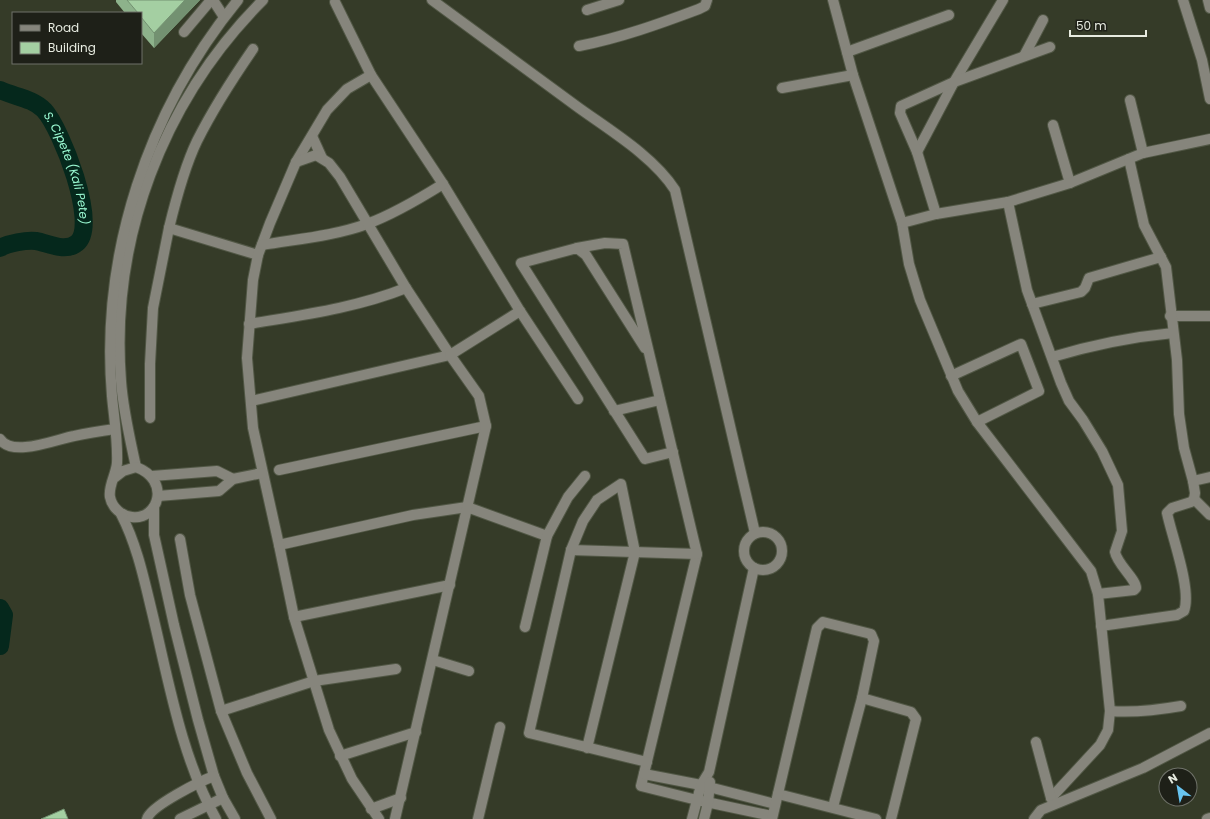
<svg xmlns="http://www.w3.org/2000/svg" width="1210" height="819" font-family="Poppins,sans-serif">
<rect width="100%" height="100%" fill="#353b28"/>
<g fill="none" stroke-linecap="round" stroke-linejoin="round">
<g stroke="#05281c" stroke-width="18">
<path id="s1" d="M 0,90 C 15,97 32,98 44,110 C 61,128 99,225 77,243 C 65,253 48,243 36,241 C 26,240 9,243 0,248"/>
<path d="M 0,608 L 4,615 L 0,646"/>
</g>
<g stroke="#515745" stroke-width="12">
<g id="minor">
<path d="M 213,0 L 224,17"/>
<path d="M 432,0 C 481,36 530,72 579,108 C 611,131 654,157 675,190 L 755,533"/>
<path d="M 833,0 L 853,75 L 902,223 L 909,264 L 920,300 L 958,391 L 977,422 L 1091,571 L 1098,594 L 1110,711 L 1108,730 L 1100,745 L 1051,798"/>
<path d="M 1183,0 L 1202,60 L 1210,99"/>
<path d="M 1208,0 L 1210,8"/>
<path d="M 335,2 L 371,75 L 443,184 L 520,311 L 578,399"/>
<path d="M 587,10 L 619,0"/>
<path d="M 184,32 L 211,0"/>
<path d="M 579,46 C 620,38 659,24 699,9 L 705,6 L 707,0"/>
<path d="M 253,49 C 233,78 213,109 197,141 C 184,168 176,199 169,228 L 258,255"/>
<path d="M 847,52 L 949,15"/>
<path d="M 1024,56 L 1043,20"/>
<path d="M 371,75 L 347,89 L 327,110 L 296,162 L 270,223 L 258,255 L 253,280 L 247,358 L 253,428 L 279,545 L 413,515 L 467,507 L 547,536"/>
<path d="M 782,88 L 853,75"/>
<path d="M 1130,100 L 1143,153"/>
<path d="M 1053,125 L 1070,183"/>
<path d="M 312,136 L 322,158"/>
<path d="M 917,152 L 954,82 L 1003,0"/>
<path d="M 1008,202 L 1027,290 L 1061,383 L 1069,401 L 1083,420 L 1102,451 L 1118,485 L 1122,531 L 1115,552 C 1117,564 1136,579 1136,588 L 1134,590 L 1098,594"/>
<path d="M 936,214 L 917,152 L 900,113 L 901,106 L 954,82 L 1050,47"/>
<path d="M 902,223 L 936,214 L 1008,202 L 1070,183 L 1143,153 L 1210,139"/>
<path d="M 262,245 C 297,239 334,236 367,224 C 394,214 419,199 443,184"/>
<path d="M 577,248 L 605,243 L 623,244 L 697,554 L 641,786 L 697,800 L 772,816"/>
<path d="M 1032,304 L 1081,292 L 1085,288 L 1089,278 L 1161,257"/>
<path d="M 1170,316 L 1210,316"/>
<path d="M 249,324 C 302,315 356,308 406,288"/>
<path d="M 645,348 L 586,255 L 577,248 L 521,263 L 645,459 L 673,452"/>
<path d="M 1052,357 C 1092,345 1131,337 1173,333"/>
<path d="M 951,376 L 1021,344 L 1039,391 L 977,422"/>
<path d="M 251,401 L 450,355 L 406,288 L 340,177 L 329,163 L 316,155 L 296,162"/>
<path d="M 614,411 L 660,400"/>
<path d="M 150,418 L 150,364 L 153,308 L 169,228"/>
<path d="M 0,439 C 12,458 57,439 74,436 C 88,433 101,431 115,429"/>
<path d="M 136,467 C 130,439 123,410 121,381 C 110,239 163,100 263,0"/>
<path d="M 279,470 L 486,426"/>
<path d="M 152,476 L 217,471 L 233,479"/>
<path d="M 114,478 L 123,471 L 136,467 C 171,480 159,520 132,517 C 122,516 112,508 110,497 C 108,486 116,475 117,463 C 118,441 114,418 112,396 C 100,254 148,110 238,0"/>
<path d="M 1193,481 L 1210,477"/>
<path d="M 158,496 L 219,491 L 233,479 L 262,473"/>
<path d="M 1194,499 L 1210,515"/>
<path d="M 154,507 L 154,535 L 174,625 L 198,720 L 214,776 L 223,798 L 235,819"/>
<path d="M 121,514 C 137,545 144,579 152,612 C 169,682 181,756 216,819"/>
<circle cx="763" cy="551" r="19"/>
<path d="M 180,539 L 190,595 L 221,711 L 247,773 L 271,819"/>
<path d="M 279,545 L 294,617 L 329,730 L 352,779 L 379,819"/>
<path d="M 571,550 L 697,554"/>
<path d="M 294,617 L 450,585"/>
<path d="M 1101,626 L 1177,615 L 1184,611 C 1192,590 1172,537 1167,513 L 1172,508 L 1191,502 L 1194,499 L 1195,493 L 1193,481 L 1184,448 L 1179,414 L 1177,360 L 1166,267 L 1144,225 L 1129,159"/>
<path d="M 525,627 L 547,536 L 568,497 L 585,476"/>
<path d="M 433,660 L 469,671"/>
<path d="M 862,698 L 911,712 L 916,719 L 891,819"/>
<path d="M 221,711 L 314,681 L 396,669"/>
<path d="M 1110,711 C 1134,713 1158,710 1181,706"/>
<path d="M 1036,742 L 1051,798"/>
<path d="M 587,748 L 635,552 L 621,484 L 597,500 L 583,521 L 571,550 L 529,733 L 647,762"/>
<path d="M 340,756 L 416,732"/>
<path d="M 644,774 L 701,785 L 775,804"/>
<path d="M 778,794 L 876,819"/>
<path d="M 371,809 L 401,798"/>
<path d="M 147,819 C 150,806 201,781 214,776"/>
<path d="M 180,819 L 223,798"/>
<path d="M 395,819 L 486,426 L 479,396 L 450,355 L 520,311"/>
<path d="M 478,819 L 500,727"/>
<path d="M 692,819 L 701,785 L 709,772 L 754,568"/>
<path d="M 704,819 L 708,803 L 710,782"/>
<path d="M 772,819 L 817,628 L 823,622 L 871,634 L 874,641 L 862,698 L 833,807"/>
<path d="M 1034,819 L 1041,810 L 1143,768 L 1210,733"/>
<path d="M 1207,819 L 1210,818"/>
</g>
</g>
<use href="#minor" stroke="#86857c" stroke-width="10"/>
</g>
<path fill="#8db28b" d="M 116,0 L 200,0 L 154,48 L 141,33 L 141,13 L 125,13 L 116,2 Z"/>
<path fill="#739171" d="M 185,0 L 200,0 L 154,48 L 154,33 Z"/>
<g fill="#a4cfa2" stroke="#739171">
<path d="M 127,0 L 185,0 L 154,33 L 141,17 L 141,13 L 138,13 Z"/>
<path d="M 64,809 L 68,819 L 41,819 Z"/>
</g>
<g text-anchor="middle" stroke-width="4" stroke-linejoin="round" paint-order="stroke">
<g font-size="12" font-style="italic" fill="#9af9d2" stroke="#1e2018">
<text dy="4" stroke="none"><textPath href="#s1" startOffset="112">S. Cipete (Kali Pete)</textPath></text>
</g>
</g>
<rect x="12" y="12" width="130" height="52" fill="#1e2018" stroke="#6e7168"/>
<rect x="20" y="25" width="20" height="6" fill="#86857c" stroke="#6e7168"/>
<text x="48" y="32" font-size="12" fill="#e7ebe0">Road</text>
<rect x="20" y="42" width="20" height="12" fill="#a4cfa2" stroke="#6e7168"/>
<text x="48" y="52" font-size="12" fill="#e7ebe0">Building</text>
<g transform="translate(1178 787) rotate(329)"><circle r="19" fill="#1e2018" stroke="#6e7168"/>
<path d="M0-3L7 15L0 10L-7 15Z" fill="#68c4f0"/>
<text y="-6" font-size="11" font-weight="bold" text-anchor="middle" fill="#e7ebe0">N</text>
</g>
<path d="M1070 30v6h76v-6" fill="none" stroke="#e7ebe0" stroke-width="2"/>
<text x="1076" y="30" font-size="12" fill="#e7ebe0" stroke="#1e2018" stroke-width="3" paint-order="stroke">50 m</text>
</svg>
